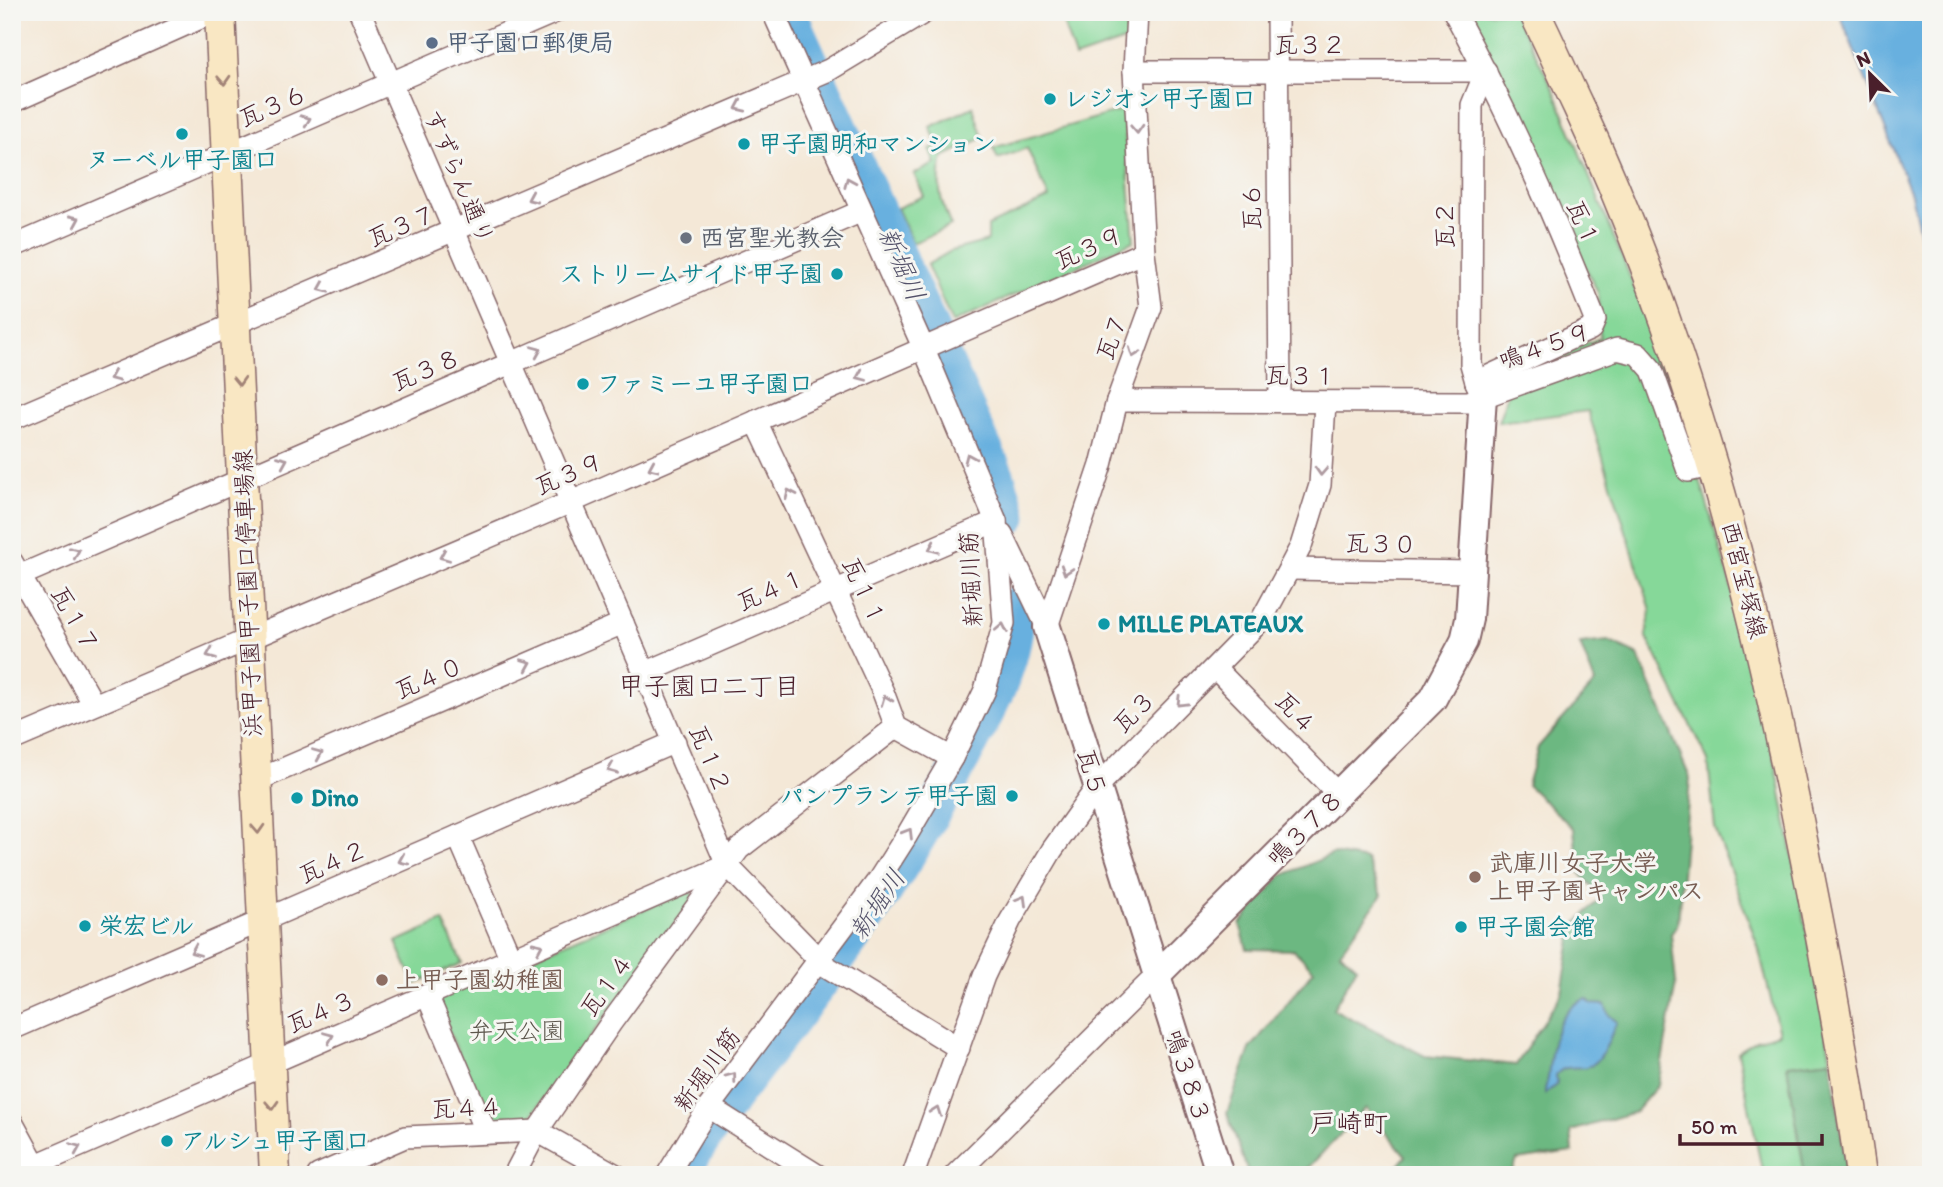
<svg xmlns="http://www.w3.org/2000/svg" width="1943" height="1187" font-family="Itim,'Klee One',sans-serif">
<rect width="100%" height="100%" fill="#f6f6f2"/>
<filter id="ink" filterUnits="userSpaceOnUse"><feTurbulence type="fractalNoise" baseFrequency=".0143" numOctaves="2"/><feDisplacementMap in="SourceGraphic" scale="14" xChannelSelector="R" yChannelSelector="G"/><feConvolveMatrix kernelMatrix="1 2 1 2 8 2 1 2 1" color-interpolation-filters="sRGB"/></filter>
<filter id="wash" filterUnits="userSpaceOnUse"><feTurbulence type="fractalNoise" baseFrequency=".00686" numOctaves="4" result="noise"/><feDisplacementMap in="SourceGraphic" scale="28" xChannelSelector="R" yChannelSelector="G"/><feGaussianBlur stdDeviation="1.57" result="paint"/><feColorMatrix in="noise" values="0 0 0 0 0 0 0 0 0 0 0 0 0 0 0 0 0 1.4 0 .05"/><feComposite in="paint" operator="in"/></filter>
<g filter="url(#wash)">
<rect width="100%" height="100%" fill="#f4e8d7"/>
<g fill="#86d899" stroke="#687c62" stroke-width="2">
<path d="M 1087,12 L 1127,12 L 1127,40 L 1075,58 L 1062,20 Z"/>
<path d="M 1461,12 L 1514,12 L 1554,90 L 1668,370 L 1763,696 L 1831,1060 L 1787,1065 L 1805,1175 L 1763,1175 L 1738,1052 L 1756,1040 L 1779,1033 L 1758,946 L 1715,828 L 1708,761 L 1646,635 L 1651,610 L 1588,411 L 1498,422 L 1515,372 L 1600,338 L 1598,293 Z"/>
<path d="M 973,107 L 983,138 L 943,157 C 936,183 940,202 951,226 L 913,243 L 897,208 L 924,196 L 914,174 L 935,164 L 930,149 L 938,145 L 930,127 Z"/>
<path d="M 1123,110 L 1134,241 L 952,323 L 927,265 L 951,251 L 988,241 L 988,226 L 1049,198 L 1027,148 L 998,159 L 993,148 Z"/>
<path d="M 689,891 L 695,897 L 530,1117 L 490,1124 L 434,998 Z"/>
<path d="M 443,921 L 462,963 L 415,984 L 396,942 Z"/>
</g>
<g fill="#6cb881" stroke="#5b6c56" stroke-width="2">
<path d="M 1608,641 L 1638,655 L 1690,778 L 1678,923 L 1671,934 L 1676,983 L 1658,1085 L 1635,1112 L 1571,1131 L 1573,1152 L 1517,1160 L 1511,1175 L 1390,1175 L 1406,1156 L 1366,1108 L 1301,1175 L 1249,1175 L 1227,1113 L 1250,1049 L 1314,970 L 1294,950 L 1247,949 L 1240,924 L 1281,876 L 1333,854 L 1366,860 L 1382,895 L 1340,952 L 1357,967 L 1333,1009 L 1425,1056 L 1516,1065 L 1562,993 L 1573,927 L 1601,898 L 1578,870 L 1574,829 L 1527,785 L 1538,747 L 1595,683 L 1580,644 Z"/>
<path d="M 1831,1060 L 1847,1175 L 1805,1175 L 1787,1065 Z"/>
</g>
<g fill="#67b0df" stroke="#586885" stroke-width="2">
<path d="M 1839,12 L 1931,12 L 1931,282 L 1911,194 Z"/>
<path d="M 1587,999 L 1592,1004 L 1605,1005 L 1609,1015 L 1617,1022 C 1610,1035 1607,1051 1596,1062 C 1583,1074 1568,1060 1556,1075 L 1557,1084 L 1545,1094 C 1544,1087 1547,1085 1548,1078 C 1551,1050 1554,1007 1587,999 Z"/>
</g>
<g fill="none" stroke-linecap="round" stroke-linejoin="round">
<g stroke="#67b0df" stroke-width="35">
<path d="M 789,12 L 997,475 L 1010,517"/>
<path d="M 681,1175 C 731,1093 795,1022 850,943 C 894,882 931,819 966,753 C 991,706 1019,659 1017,604"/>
</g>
</g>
</g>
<g filter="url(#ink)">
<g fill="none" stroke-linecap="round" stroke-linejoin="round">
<g stroke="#866567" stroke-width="24">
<g id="minor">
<path d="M 360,12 L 727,865 L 824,965 L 959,1048"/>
<path d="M 1277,12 L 1280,401"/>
<path d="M 1454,12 C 1508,111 1554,215 1595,320 L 1591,329 L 1476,382 L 1482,395"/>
<path d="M 1134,71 L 1486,71 L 1472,105 L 1471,364 L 1476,382"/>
<path d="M 12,102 L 214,12"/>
<path d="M 12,247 L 555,12"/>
<path d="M 1117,401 L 1469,402 L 1617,349 L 1638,354 L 1652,370 L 1688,471 L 1714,465"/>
<path d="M 12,419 L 829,70 L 925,12"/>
<path d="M 756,421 L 883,692 L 896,727 L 952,758"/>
<path d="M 1002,534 L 1047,627"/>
<path d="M 12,562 L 93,703"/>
<path d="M 1289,569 L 1473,572"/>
<path d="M 12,579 L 862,211"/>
<path d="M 1047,627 L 1101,465 L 1117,401 L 1151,307 L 1144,252 L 1134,71 L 1137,12"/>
<path d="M 1215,668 L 1339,795"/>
<path d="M 645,673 L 996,521"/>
<path d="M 12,740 L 571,502 L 1144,252"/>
<path d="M 255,781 L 623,623"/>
<path d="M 458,836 L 511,959"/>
<path d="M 427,995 L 486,1133"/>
<path d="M 12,1029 L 675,742"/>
<path d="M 709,1107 L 817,1175"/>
<path d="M 12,1122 L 41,1175"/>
<path d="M 13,1175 L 727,865"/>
<path d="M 318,1175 L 405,1137 L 537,1131 L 616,1175"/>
<path d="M 514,1175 L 537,1131 L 611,1023 L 739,849 L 896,727"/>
<path d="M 667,1175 L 709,1107 L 879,879 L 907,835 L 952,758 L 985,690 L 1004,623 L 996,521 L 924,349 L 773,12"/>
<path d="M 913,1175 L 984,976 L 1010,921 L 1052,850 L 1097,787 L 1262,619 L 1289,569 L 1301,546 L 1320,485 L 1325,403"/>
<path d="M 955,1175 L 1156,976"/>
</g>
</g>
<g stroke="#866567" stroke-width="30">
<g id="tertiary">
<path d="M 1047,627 L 1220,1175"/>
<path d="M 1156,976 L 1433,699 L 1464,641 L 1469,619 L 1483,396"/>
</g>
</g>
<g stroke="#866567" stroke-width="33">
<g id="secondary">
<path d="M 220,12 L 275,1175"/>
<path d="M 1534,12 C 1550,43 1563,75 1578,106 C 1688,341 1753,591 1803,845 C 1825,955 1846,1064 1861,1175"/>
</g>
</g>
<use href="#minor" stroke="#fff" stroke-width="21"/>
<use href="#tertiary" stroke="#fff" stroke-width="26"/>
<use href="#secondary" stroke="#f9e7c3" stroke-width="30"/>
</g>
<defs><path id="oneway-chevron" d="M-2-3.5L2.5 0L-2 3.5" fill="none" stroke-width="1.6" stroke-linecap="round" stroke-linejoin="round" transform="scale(1.75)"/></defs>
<g stroke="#a28377">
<use href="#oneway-chevron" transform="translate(224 80) rotate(87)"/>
<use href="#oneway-chevron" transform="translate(239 381) rotate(88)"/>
<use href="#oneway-chevron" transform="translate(258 829) rotate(87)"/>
<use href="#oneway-chevron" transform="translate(272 1105) rotate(87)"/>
</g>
<g stroke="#ae9aa0">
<use href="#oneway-chevron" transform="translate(740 107) rotate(156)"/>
<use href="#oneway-chevron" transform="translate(306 120) rotate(-23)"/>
<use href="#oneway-chevron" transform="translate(1137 129) rotate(87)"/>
<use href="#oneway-chevron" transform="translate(849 182) rotate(-114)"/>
<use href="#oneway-chevron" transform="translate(532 198) rotate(156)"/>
<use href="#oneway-chevron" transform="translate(75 220) rotate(-24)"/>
<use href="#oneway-chevron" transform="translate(323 288) rotate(157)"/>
<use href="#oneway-chevron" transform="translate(537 351) rotate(-23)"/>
<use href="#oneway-chevron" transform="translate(1134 353) rotate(110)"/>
<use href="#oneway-chevron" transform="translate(861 376) rotate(157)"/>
<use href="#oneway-chevron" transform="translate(114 377) rotate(157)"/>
<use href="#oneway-chevron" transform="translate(969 458) rotate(-113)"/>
<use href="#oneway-chevron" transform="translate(283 461) rotate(-23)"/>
<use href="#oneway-chevron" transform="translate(653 467) rotate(156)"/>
<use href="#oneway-chevron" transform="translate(1321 471) rotate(93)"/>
<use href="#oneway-chevron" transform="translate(790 494) rotate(-115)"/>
<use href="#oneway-chevron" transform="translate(933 548) rotate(157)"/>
<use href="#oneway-chevron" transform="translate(75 552) rotate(-24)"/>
<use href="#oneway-chevron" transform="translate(444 556) rotate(157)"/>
<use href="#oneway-chevron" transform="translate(1066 570) rotate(108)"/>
<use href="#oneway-chevron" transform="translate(1002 628) rotate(-79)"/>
<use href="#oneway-chevron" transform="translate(211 654) rotate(158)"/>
<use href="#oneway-chevron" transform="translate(527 664) rotate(-23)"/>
<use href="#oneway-chevron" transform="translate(886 700) rotate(-111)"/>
<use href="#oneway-chevron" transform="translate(1181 702) rotate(135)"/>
<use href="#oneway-chevron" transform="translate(318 754) rotate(-23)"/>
<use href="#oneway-chevron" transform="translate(612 769) rotate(157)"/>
<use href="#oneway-chevron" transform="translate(908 833) rotate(-59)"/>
<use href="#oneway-chevron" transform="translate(403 860) rotate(156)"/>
<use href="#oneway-chevron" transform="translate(1022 900) rotate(-60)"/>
<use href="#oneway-chevron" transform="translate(538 947) rotate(-24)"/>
<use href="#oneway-chevron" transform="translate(195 951) rotate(157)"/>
<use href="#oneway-chevron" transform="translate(329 1037) rotate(-23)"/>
<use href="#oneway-chevron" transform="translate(732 1077) rotate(-53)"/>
<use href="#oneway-chevron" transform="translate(936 1111) rotate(-70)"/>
<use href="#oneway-chevron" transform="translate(76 1148) rotate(-23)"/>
</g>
</g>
<circle fill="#5c6f8a" stroke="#f6f6f2" stroke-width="2.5" cx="432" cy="43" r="7"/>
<g fill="#0f9aa8" stroke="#f6f6f2" stroke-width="2.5">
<circle cx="1050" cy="99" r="7"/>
<circle cx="182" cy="134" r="7"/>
<circle cx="744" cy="144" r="7"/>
<circle cx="837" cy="274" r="7"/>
<circle cx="583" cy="384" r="7"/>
<circle cx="1104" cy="624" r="7"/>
<circle cx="1012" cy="796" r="7"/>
<circle cx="297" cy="798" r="7"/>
<circle cx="85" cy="926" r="7"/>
<circle cx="1461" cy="927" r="7"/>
<circle cx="167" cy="1141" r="7"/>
</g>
<circle fill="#6b7280" stroke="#f6f6f2" stroke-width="2.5" cx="686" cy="238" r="7"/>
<g fill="#8d6e63" stroke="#f6f6f2" stroke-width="2.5">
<circle cx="1475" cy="877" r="7"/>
<circle cx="382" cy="980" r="7"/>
</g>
<g text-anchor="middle" stroke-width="6" stroke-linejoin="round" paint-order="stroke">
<g font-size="24" font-weight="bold" fill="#4e5e75" stroke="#f6f6f2" text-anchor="start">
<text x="446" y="51">甲子園口郵便局</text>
</g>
<g font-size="24" fill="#4a1f2b" stroke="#f6f6f2">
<text x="1310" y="53">瓦３２</text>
<text transform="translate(273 106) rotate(-23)" y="8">瓦３６</text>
<text transform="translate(459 177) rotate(67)" y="8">すずらん通り</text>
<text transform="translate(1252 207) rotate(-91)" y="8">瓦６</text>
<text transform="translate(1583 223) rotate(66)" y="8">瓦１</text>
<text transform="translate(1445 225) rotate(-90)" y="8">瓦２</text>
<text transform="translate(402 226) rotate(-23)" y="8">瓦３７</text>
<text transform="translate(1089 248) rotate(-24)" y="8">瓦３９</text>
<text transform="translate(1112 337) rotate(-70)" y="8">瓦７</text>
<text transform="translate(1545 346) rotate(-19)" y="8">鳴４５９</text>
<text transform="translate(426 370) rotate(-23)" y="8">瓦３８</text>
<text transform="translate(1301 376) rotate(1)" y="8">瓦３１</text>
<text transform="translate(569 474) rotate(-23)" y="8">瓦３９</text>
<text transform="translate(1381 544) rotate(1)" y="8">瓦３０</text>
<text transform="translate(971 579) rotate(-93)" y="8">新堀川筋</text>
<text transform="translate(1744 580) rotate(76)" y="8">西宮宝塚線</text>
<text transform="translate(771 590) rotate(-23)" y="8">瓦４１</text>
<text transform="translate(864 591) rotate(65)" y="8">瓦１１</text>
<text transform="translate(248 593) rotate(-92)" y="8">浜甲子園甲子園口停車場線</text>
<text transform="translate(75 619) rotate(60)" y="8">瓦１７</text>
<text transform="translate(429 678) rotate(-23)" y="8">瓦４０</text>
<text transform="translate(1134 712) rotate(-45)" y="8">瓦３</text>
<text transform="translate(1296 713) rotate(46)" y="8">瓦４</text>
<text transform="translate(710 759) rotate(67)" y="8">瓦１２</text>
<text transform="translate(1092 772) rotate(73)" y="8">瓦５</text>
<text transform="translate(1305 828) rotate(-45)" y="8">鳴３７８</text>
<text transform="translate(333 862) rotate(-24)" y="8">瓦４２</text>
<text transform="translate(607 985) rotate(-54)" y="8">瓦１４</text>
<text transform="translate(321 1012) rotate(-23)" y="8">瓦４３</text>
<text transform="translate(707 1070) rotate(-54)" y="8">新堀川筋</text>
<text transform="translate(1188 1076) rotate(72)" y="8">鳴３８３</text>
<text transform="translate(467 1108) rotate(-3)" y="8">瓦４４</text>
</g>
<g font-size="24" font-weight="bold" fill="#0d838f" stroke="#f6f6f2" text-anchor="start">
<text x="1064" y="107">レジオン甲子園口</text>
<text x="758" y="152">甲子園明和マンション</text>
<text x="182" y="168" text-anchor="middle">ヌーベル甲子園口</text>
<text x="823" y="282" text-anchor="end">ストリームサイド甲子園</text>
<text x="597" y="392">ファミーユ甲子園口</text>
<text x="1118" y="632">MILLE PLATEAUX</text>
<text x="998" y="804" text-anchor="end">パンプランテ甲子園</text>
<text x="311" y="806">Dino</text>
<text x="99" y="934">栄宏ビル</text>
<text x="1475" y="935">甲子園会館</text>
<text x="181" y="1149">アルシュ甲子園口</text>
</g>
<g font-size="24" font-weight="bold" fill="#5b616d" stroke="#f6f6f2" text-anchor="start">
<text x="700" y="246">西宮聖光教会</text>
</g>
<g font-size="24" font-weight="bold" fill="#785e54" stroke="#f6f6f2" text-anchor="start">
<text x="1489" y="871">武庫川女子大学<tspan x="1489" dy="28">上甲子園キャンパス</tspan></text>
<text x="396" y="988">上甲子園幼稚園</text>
</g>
<g font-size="24" fill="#5c564c" stroke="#f6f6f2">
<text x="517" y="1039">弁天公園</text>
</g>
<g font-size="26" font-style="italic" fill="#54526a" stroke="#f6f6f2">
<text transform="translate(902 264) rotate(66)" y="9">新堀川</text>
<text transform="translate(877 904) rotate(-56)" y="9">新堀川</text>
</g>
<g font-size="26" fill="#4a1f2b" stroke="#f6f6f2">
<text x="709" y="695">甲子園口二丁目</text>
<text x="1349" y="1132">戸崎町</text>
</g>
</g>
<rect width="1943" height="1187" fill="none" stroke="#f6f6f2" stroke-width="42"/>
<g transform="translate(1870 74) rotate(336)" stroke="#f6f6f2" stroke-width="5" paint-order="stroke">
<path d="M0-5L12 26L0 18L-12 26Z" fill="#4a1f2b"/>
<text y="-10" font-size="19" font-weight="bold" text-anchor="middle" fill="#4a1f2b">N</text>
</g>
<path d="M1680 1134v10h142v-10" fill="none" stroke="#4a1f2b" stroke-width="3.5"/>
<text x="1691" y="1134" font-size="21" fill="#4a1f2b" stroke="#f6f6f2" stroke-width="5" paint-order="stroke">50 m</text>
</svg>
